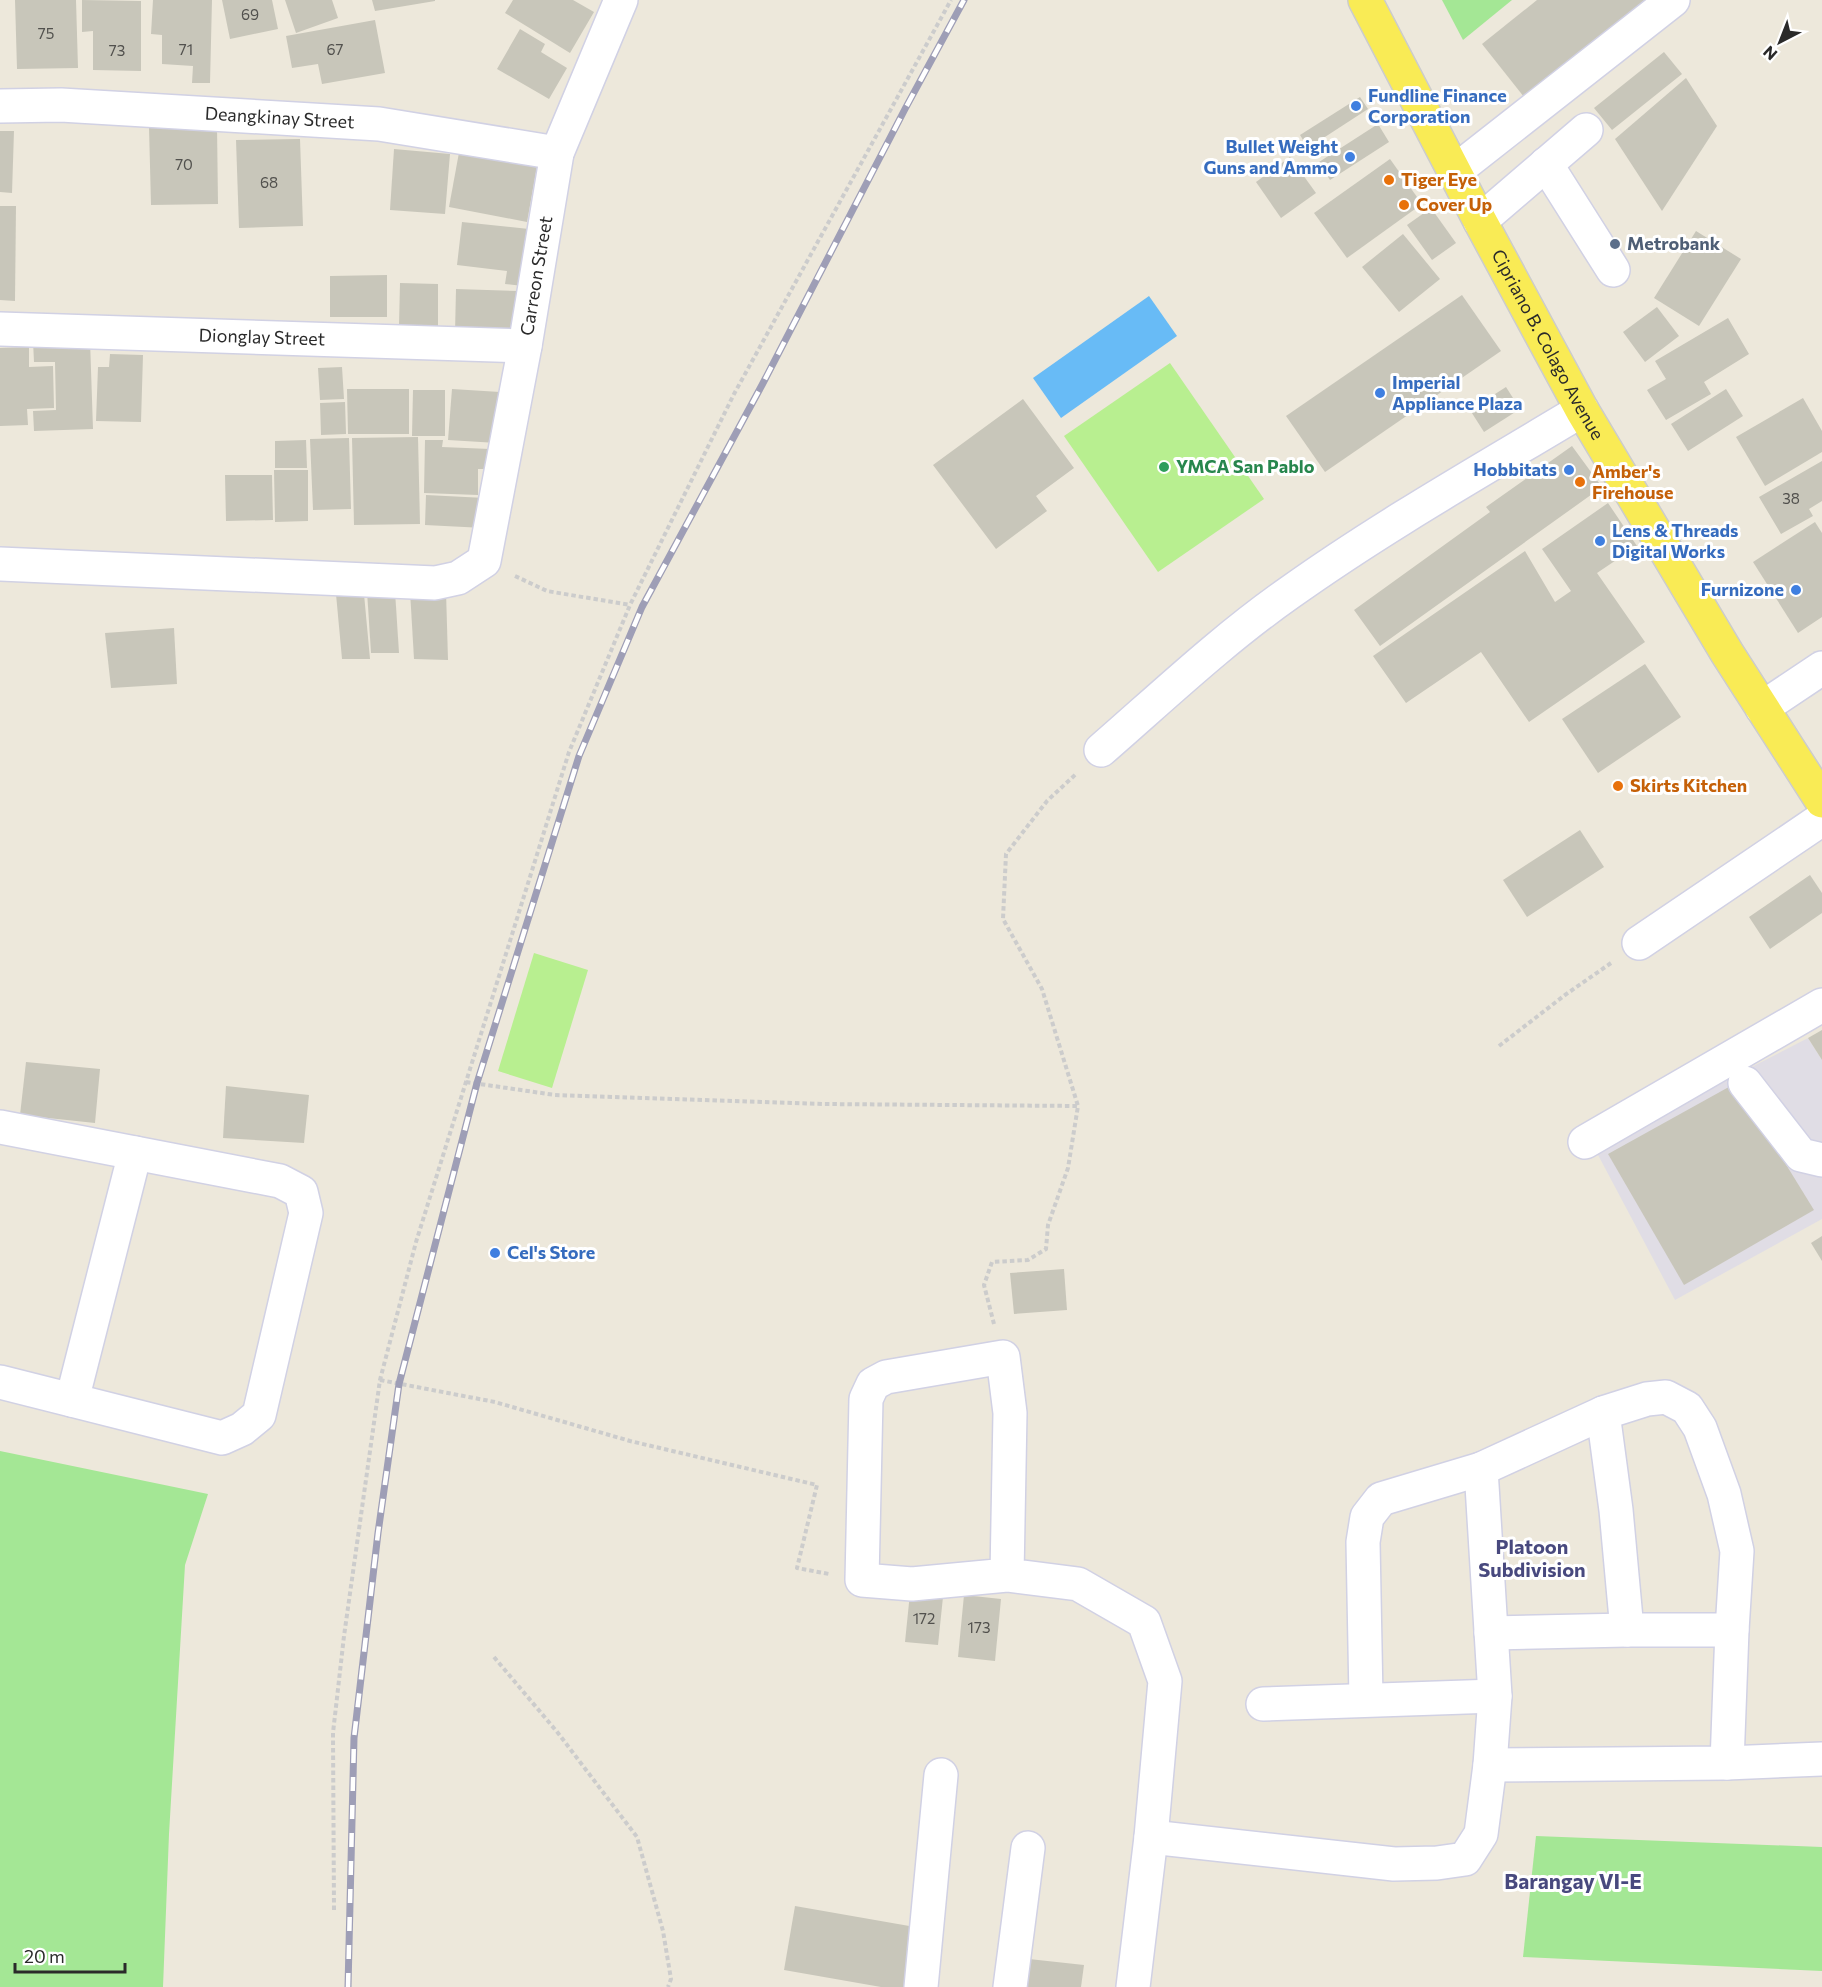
<svg xmlns="http://www.w3.org/2000/svg" width="1822" height="1987" font-family="Commissioner,sans-serif">
<rect width="100%" height="100%" fill="#ede8db"/>
<path fill="#e0dde5" d="M 1808,1038 L 1822,1060 L 1822,1219 L 1675,1300 L 1597,1153 L 1738,1074 Z"/>
<g fill="#a4e795">
<path d="M 1442,0 L 1512,0 L 1463,40 Z"/>
<path d="M 0,1451 L 208,1494 L 185,1565 L 169,1834 L 163,1987 L 0,1987 Z"/>
<path d="M 1536,1836 L 1822,1847 L 1822,1971 L 1523,1957 Z"/>
</g>
<g fill="#b8ef90">
<path d="M 1170,363 L 1264,499 L 1158,572 L 1064,436 Z"/>
<path d="M 534,953 L 588,970 L 552,1088 L 498,1071 Z"/>
</g>
<path fill="#68bbf6" d="M 1149,296 L 1177,336 L 1061,418 L 1033,378 Z"/>
<g fill="#c8c6ba">
<path d="M 15,0 L 76,0 L 78,68 L 17,69 Z"/>
<path d="M 82,0 L 141,1 L 141,71 L 93,70 L 93,31 L 82,32 Z"/>
<path d="M 153,0 L 212,0 L 210,83 L 192,83 L 193,66 L 162,64 L 162,35 L 151,34 Z"/>
<path d="M 222,0 L 272,0 L 278,29 L 230,39 Z"/>
<path d="M 285,0 L 332,0 L 338,18 L 296,33 Z"/>
<path d="M 372,0 L 435,0 L 435,1 L 375,11 Z"/>
<path d="M 513,0 L 573,0 L 594,12 L 570,53 L 505,13 Z"/>
<path d="M 1537,0 L 1655,0 L 1528,102 L 1482,44 Z"/>
<path d="M 375,20 L 385,73 L 322,84 L 318,64 L 292,68 L 286,36 Z"/>
<path d="M 520,29 L 545,44 L 541,52 L 567,68 L 549,99 L 497,69 Z"/>
<path d="M 1664,52 L 1682,74 L 1612,130 L 1594,108 Z"/>
<path d="M 1686,78 L 1717,126 L 1662,211 L 1615,139 Z"/>
<path d="M 1360,97 L 1368,109 L 1308,148 L 1300,135 Z"/>
<path d="M 1378,124 L 1389,142 L 1330,180 L 1319,162 Z"/>
<path d="M 217,126 L 218,204 L 151,205 L 149,127 Z"/>
<path d="M 0,131 L 14,131 L 12,193 L 0,192 Z"/>
<path d="M 300,139 L 303,226 L 239,228 L 236,140 Z"/>
<path d="M 460,147 L 538,161 L 527,222 L 449,207 Z"/>
<path d="M 394,149 L 450,154 L 445,214 L 390,210 Z"/>
<path d="M 1290,157 L 1316,193 L 1281,218 L 1256,182 Z"/>
<path d="M 1390,159 L 1422,204 L 1347,258 L 1314,213 Z"/>
<path d="M 0,206 L 16,206 L 15,301 L 0,300 Z"/>
<path d="M 1431,208 L 1456,243 L 1432,260 L 1407,225 Z"/>
<path d="M 462,222 L 529,229 L 523,286 L 505,284 L 507,271 L 457,265 Z"/>
<path d="M 1696,231 L 1741,259 L 1699,326 L 1654,298 Z"/>
<path d="M 1403,234 L 1440,279 L 1399,312 L 1362,267 Z"/>
<path d="M 387,275 L 387,317 L 330,317 L 330,276 Z"/>
<path d="M 400,283 L 438,284 L 438,327 L 399,326 Z"/>
<path d="M 456,289 L 519,291 L 518,335 L 455,333 Z"/>
<path d="M 1462,295 L 1501,351 L 1325,472 L 1286,416 Z"/>
<path d="M 1657,307 L 1679,336 L 1645,362 L 1623,332 Z"/>
<path d="M 1728,318 L 1749,354 L 1704,382 L 1711,394 L 1666,420 L 1647,390 L 1666,379 L 1655,361 Z"/>
<path d="M 90,340 L 93,429 L 34,431 L 33,411 L 56,410 L 55,362 L 34,362 L 33,341 Z"/>
<path d="M 29,347 L 29,367 L 53,366 L 54,408 L 27,409 L 28,425 L 0,426 L 0,348 Z"/>
<path d="M 110,354 L 143,355 L 141,422 L 96,421 L 98,367 L 109,367 Z"/>
<path d="M 342,367 L 344,399 L 320,400 L 318,368 Z"/>
<path d="M 1506,387 L 1520,409 L 1484,432 L 1470,410 Z"/>
<path d="M 347,389 L 409,389 L 409,434 L 348,434 Z"/>
<path d="M 452,389 L 500,392 L 497,443 L 448,440 Z"/>
<path d="M 1726,389 L 1743,416 L 1688,451 L 1671,424 Z"/>
<path d="M 413,390 L 445,390 L 445,436 L 412,436 Z"/>
<path d="M 1803,398 L 1822,431 L 1822,452 L 1765,486 L 1736,437 Z"/>
<path d="M 1023,399 L 1074,468 L 1036,496 L 1047,511 L 996,549 L 933,465 Z"/>
<path d="M 345,402 L 346,434 L 321,435 L 320,403 Z"/>
<path d="M 418,437 L 420,524 L 354,525 L 352,438 Z"/>
<path d="M 349,438 L 351,509 L 313,510 L 310,439 Z"/>
<path d="M 306,440 L 307,468 L 275,468 L 275,441 Z"/>
<path d="M 425,440 L 443,440 L 442,447 L 490,449 L 489,469 L 478,469 L 478,495 L 424,493 Z"/>
<path d="M 1572,446 L 1602,487 L 1380,646 L 1354,610 L 1490,512 L 1486,507 Z"/>
<path d="M 1822,461 L 1822,501 L 1809,509 L 1813,516 L 1781,534 L 1759,497 Z"/>
<path d="M 274,470 L 308,470 L 308,521 L 275,522 Z"/>
<path d="M 225,475 L 272,475 L 273,520 L 226,521 Z"/>
<path d="M 426,495 L 485,498 L 484,528 L 425,525 Z"/>
<path d="M 1608,503 L 1637,546 L 1597,573 L 1645,642 L 1529,722 L 1481,652 L 1406,703 L 1373,656 L 1525,551 L 1555,602 L 1571,591 L 1542,549 Z"/>
<path d="M 1815,522 L 1822,533 L 1822,617 L 1798,633 L 1753,562 Z"/>
<path d="M 367,591 L 395,591 L 399,653 L 371,653 Z"/>
<path d="M 410,591 L 446,591 L 448,660 L 414,659 Z"/>
<path d="M 336,594 L 364,594 L 370,659 L 342,659 Z"/>
<path d="M 174,628 L 177,684 L 111,688 L 105,633 Z"/>
<path d="M 1645,664 L 1681,717 L 1598,773 L 1562,719 Z"/>
<path d="M 1580,830 L 1604,867 L 1527,917 L 1503,880 Z"/>
<path d="M 1810,875 L 1822,893 L 1822,913 L 1770,949 L 1749,917 Z"/>
<path d="M 1822,1030 L 1822,1060 L 1808,1038 Z"/>
<path d="M 26,1062 L 100,1069 L 95,1123 L 20,1115 Z"/>
<path d="M 1736,1083 L 1814,1210 L 1684,1285 L 1608,1154 Z"/>
<path d="M 226,1086 L 309,1095 L 304,1143 L 223,1138 Z"/>
<path d="M 1822,1236 L 1822,1261 L 1811,1243 Z"/>
<path d="M 1064,1269 L 1067,1310 L 1014,1314 L 1010,1273 Z"/>
<path d="M 910,1593 L 943,1597 L 938,1645 L 905,1642 Z"/>
<path d="M 964,1595 L 1001,1599 L 995,1661 L 958,1657 Z"/>
<path d="M 795,1906 L 915,1927 L 905,1987 L 881,1987 L 784,1970 Z"/>
<path d="M 1029,1959 L 1084,1965 L 1081,1987 L 1026,1987 Z"/>
</g>
<g fill="none" stroke-linecap="round" stroke-linejoin="round">
<g stroke="#d1d1e4" stroke-width="36">
<g id="minor">
<path id="s1" d="M 0,106 L 61,105 L 379,124 L 557,153"/>
<path d="M 1546,164 L 1613,270"/>
<path d="M 1454,172 L 1673,0"/>
<path d="M 1480,221 L 1586,130"/>
<path id="s2" d="M 0,329 L 525,346"/>
<path id="s3" d="M 0,564 L 435,583 L 458,578 L 484,561 L 525,346 L 557,153 L 621,0"/>
<path d="M 1762,708 L 1822,668"/>
<path d="M 1101,750 C 1162,697 1222,640 1289,593 C 1383,526 1484,469 1582,410"/>
<path d="M 1639,943 L 1822,819"/>
<path d="M 1745,1083 L 1801,1155 L 1822,1160"/>
<path d="M 0,1127 L 280,1181 L 301,1192 L 306,1213 L 259,1415 L 242,1429 L 222,1438 L 0,1382"/>
<path d="M 1585,1142 L 1822,1005"/>
<path d="M 72,1400 L 135,1153"/>
<path d="M 1603,1413 L 1616,1510 L 1627,1630"/>
<path d="M 1007,1575 L 1010,1413 L 1003,1357 L 886,1377 L 873,1384 L 866,1399 L 862,1580 L 912,1584 L 1007,1575 L 1078,1584 L 1144,1622 L 1165,1681 L 1151,1837 L 1133,1987"/>
<path d="M 1491,1633 L 1627,1630 L 1732,1630"/>
<path d="M 1366,1699 L 1363,1542 L 1367,1517 L 1381,1499 L 1481,1469 L 1603,1413 L 1647,1399 L 1666,1397 L 1687,1408 L 1700,1428 L 1724,1494 L 1737,1551 L 1732,1630 L 1727,1763"/>
<path d="M 1263,1704 L 1495,1696"/>
<path d="M 1490,1765 L 1727,1763 L 1822,1759"/>
<path d="M 1151,1837 L 1394,1864 L 1437,1863 L 1465,1859 L 1481,1834 L 1490,1765 L 1495,1696 L 1481,1469"/>
<path d="M 921,1987 L 941,1775"/>
<path d="M 1010,1987 L 1028,1848"/>
</g>
</g>
<g stroke="#ccc" stroke-width="36">
<g id="major">
<path id="s4" d="M 1365,0 L 1480,221 L 1582,410 L 1727,653 L 1822,801"/>
</g>
</g>
<g stroke="#ccc" stroke-width="4" stroke-dasharray="4.5 3" stroke-linecap="butt">
<path d="M 515,576 L 547,591 L 630,605"/>
<path d="M 1499,1046 L 1565,995 L 1611,963"/>
<path d="M 466,1082 L 555,1095 L 823,1104 L 1078,1106"/>
<path d="M 994,1324 L 984,1285 L 992,1262 L 1028,1260 L 1046,1249 L 1048,1225 L 1068,1168 L 1078,1106 L 1042,989 L 1003,919 L 1006,854 L 1047,801 L 1076,774"/>
<path d="M 380,1380 L 495,1402 L 630,1441 L 817,1485 L 797,1568 L 829,1574"/>
<path d="M 494,1657 L 558,1733 L 637,1837 L 663,1931 L 671,1979 L 668,1987"/>
<path d="M 334,1910 L 333,1733 L 344,1636 L 380,1380 L 416,1242 L 569,752 L 630,605 L 734,394 L 951,0"/>
</g>
<use href="#minor" stroke="#fff" stroke-width="33"/>
<use href="#major" stroke="#f9eb55" stroke-width="33"/>
<g stroke="#9e9eb6" stroke-width="7">
<path id="rail" d="M 348,1987 L 354,1738 L 378,1533 L 399,1384 L 477,1083 L 579,756 L 642,607 L 762,385 L 905,109 L 964,0"/>
</g>
<use href="#rail" stroke="#fff" stroke-width="4.5" stroke-dasharray="14" stroke-linecap="butt"/>
</g>
<g fill="#3f7fe0" stroke="#fff" stroke-width="2">
<circle cx="1356" cy="106" r="6"/>
<circle cx="1350" cy="157" r="6"/>
<circle cx="1380" cy="393" r="6"/>
<circle cx="1569" cy="470" r="6"/>
<circle cx="1600" cy="541" r="6"/>
<circle cx="1796" cy="590" r="6"/>
<circle cx="495" cy="1253" r="6"/>
</g>
<g fill="#e8710a" stroke="#fff" stroke-width="2">
<circle cx="1389" cy="180" r="6"/>
<circle cx="1404" cy="205" r="6"/>
<circle cx="1580" cy="482" r="6"/>
<circle cx="1618" cy="786" r="6"/>
</g>
<circle fill="#5c6f8a" stroke="#fff" stroke-width="2" cx="1615" cy="244" r="6"/>
<circle fill="#2e9e5b" stroke="#fff" stroke-width="2" cx="1164" cy="467" r="6"/>
<g text-anchor="middle" stroke-width="6" stroke-linejoin="round" paint-order="stroke">
<g font-size="15" fill="#52514e">
<text x="250" y="20">69</text>
<text x="46" y="39">75</text>
<text x="186" y="55">71</text>
<text x="335" y="55">67</text>
<text x="117" y="56">73</text>
<text x="184" y="170">70</text>
<text x="269" y="188">68</text>
<text x="1791" y="504">38</text>
<text x="924" y="1624">172</text>
<text x="979" y="1633">173</text>
</g>
<g font-size="18" font-weight="bold" fill="#366cbe" stroke="#fff" text-anchor="start">
<text x="1368" y="102">Fundline Finance<tspan x="1368" dy="21">Corporation</tspan></text>
<text x="1338" y="153" text-anchor="end">Bullet Weight<tspan x="1338" dy="21">Guns and Ammo</tspan></text>
<text x="1392" y="389">Imperial<tspan x="1392" dy="21">Appliance Plaza</tspan></text>
<text x="1557" y="476" text-anchor="end">Hobbitats</text>
<text x="1612" y="537">Lens &amp; Threads<tspan x="1612" dy="21">Digital Works</tspan></text>
<text x="1784" y="596" text-anchor="end">Furnizone</text>
<text x="507" y="1259">Cel's Store</text>
</g>
<g font-size="18" fill="#2a2a2a" stroke="#fff">
<text dy="6" stroke="none"><textPath href="#s1" startOffset="280">Deangkinay Street</textPath></text>
<text dy="6" stroke="none"><textPath href="#s3" startOffset="780">Carreon Street</textPath></text>
<text dy="6" stroke="none"><textPath href="#s2" startOffset="262">Dionglay Street</textPath></text>
<text dy="6" stroke="none"><textPath href="#s4" startOffset="390">Cipriano B. Colago Avenue</textPath></text>
</g>
<g font-size="18" font-weight="bold" fill="#c56008" stroke="#fff" text-anchor="start">
<text x="1401" y="186">Tiger Eye</text>
<text x="1416" y="211">Cover Up</text>
<text x="1592" y="478">Amber's<tspan x="1592" dy="21">Firehouse</tspan></text>
<text x="1630" y="792">Skirts Kitchen</text>
</g>
<g font-size="18" font-weight="bold" fill="#4e5e75" stroke="#fff" text-anchor="start">
<text x="1627" y="250">Metrobank</text>
</g>
<g font-size="18" font-weight="bold" fill="#27864d" stroke="#fff" text-anchor="start">
<text x="1176" y="473">YMCA San Pablo</text>
</g>
<g font-size="20" font-weight="bold" fill="#48497e" stroke="#fff">
<text x="1532" y="1554">Platoon<tspan x="1532" dy="23">Subdivision</tspan></text>
</g>
<g font-size="21" font-weight="bold" fill="#48497e" stroke="#fff">
<text x="1573" y="1889">Barangay VI-E</text>
</g>
</g>
<g transform="translate(1780 42) rotate(222)" stroke="#ffffff" stroke-width="4.5" paint-order="stroke">
<path d="M0-4.5L10 22L0 15L-10 22Z" fill="#2a2a2a"/>
<text y="-9" font-size="16" font-weight="bold" text-anchor="middle" fill="#2a2a2a">N</text>
</g>
<path d="M15 1963v9h110v-9" fill="none" stroke="#2a2a2a" stroke-width="3"/>
<text x="24" y="1963" font-size="18" fill="#2a2a2a" stroke="#ffffff" stroke-width="4.5" paint-order="stroke">20 m</text>
</svg>
